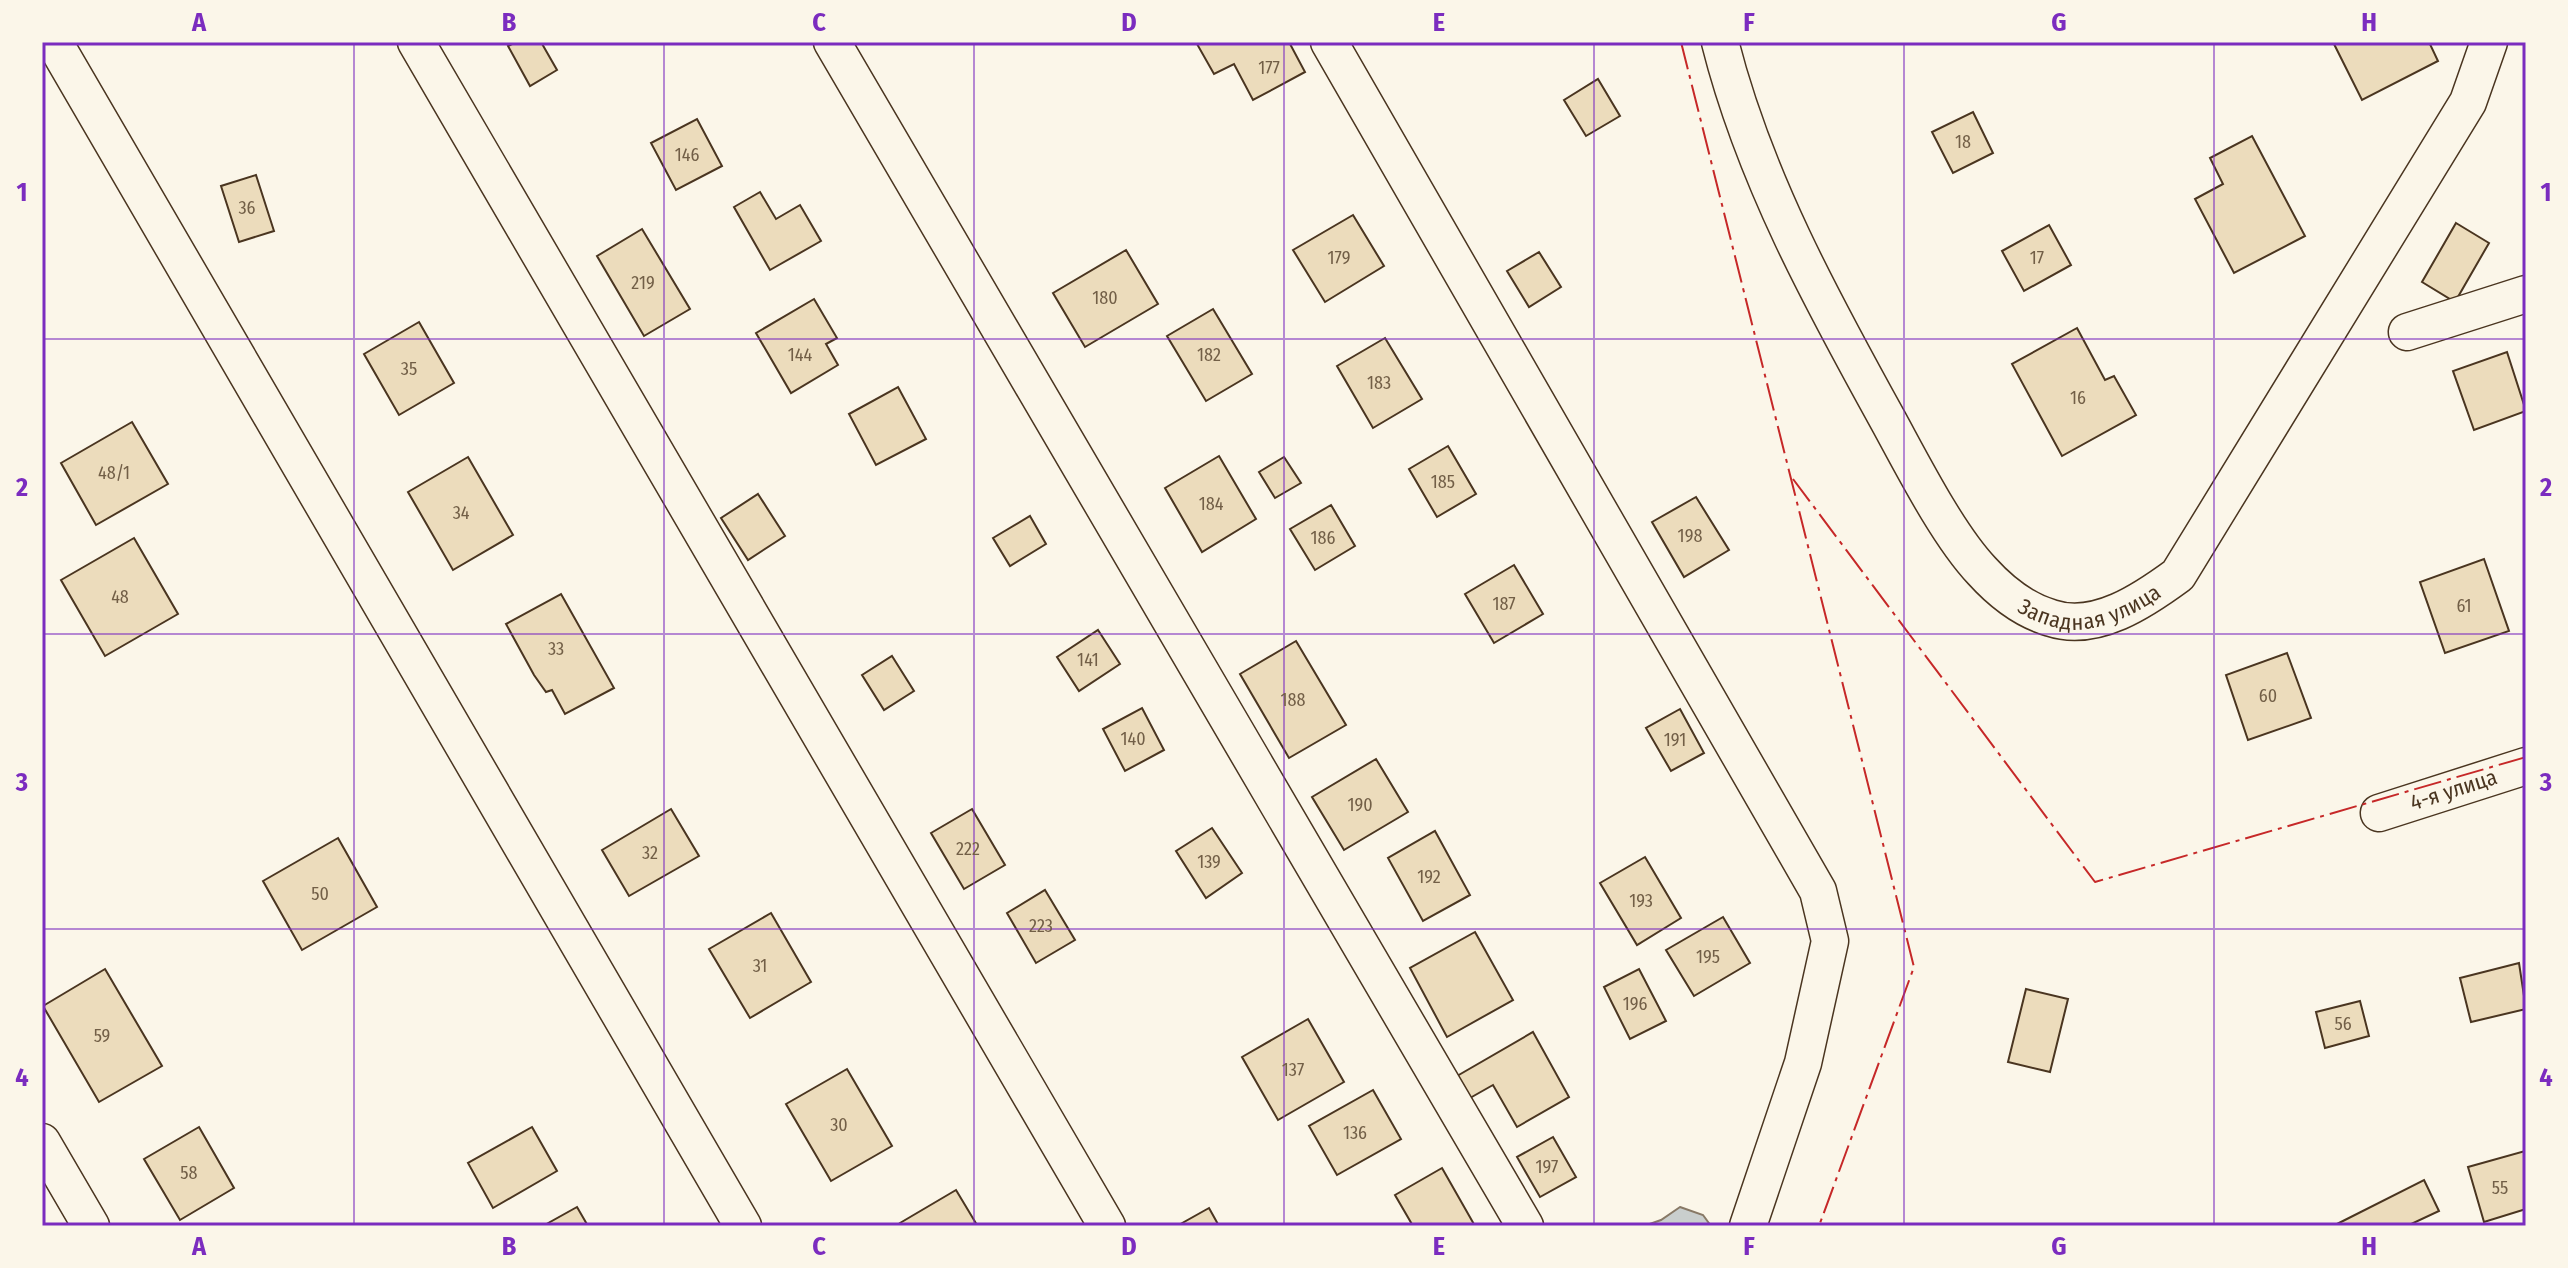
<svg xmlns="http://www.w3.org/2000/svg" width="2568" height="1268" font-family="'Fira Sans Condensed',sans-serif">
<rect width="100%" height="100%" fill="#fbf6e9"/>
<path fill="#c9cecd" stroke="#887966" stroke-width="2" d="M 1680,1207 L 1703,1215 L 1711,1226 L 1644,1226 L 1661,1220 Z"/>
<g fill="#ecdcbc" stroke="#4a3520" stroke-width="2">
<path d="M 516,42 L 541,42 L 557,70 L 530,86 L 508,46 Z"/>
<path d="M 1201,42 L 1289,42 L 1305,72 L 1253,100 L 1234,64 L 1214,74 L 1197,44 Z"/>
<path d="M 2337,42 L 2429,42 L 2438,61 L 2362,100 L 2334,44 Z"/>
<path d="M 1598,79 L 1620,116 L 1586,136 L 1564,100 Z"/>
<path d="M 1973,112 L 1993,153 L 1953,173 L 1932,132 Z"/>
<path d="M 697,119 L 722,166 L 676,190 L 651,143 Z"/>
<path d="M 2252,136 L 2305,236 L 2234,273 L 2195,199 L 2223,184 L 2210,158 Z"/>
<path d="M 256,175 L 274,231 L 239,242 L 221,186 Z"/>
<path d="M 760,192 L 776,219 L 800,205 L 821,241 L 770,270 L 734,207 Z"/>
<path d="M 1353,215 L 1384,266 L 1325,302 L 1293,250 Z"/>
<path d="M 2456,223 L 2489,243 L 2455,302 L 2422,282 Z"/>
<path d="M 2049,225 L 2071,265 L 2024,291 L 2002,251 Z"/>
<path d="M 642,229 L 690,309 L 644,336 L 597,256 Z"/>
<path d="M 1126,250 L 1158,304 L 1085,347 L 1053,293 Z"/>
<path d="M 1539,252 L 1561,287 L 1529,307 L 1507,271 Z"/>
<path d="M 814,299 L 837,338 L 826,344 L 838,365 L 791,393 L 756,333 Z"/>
<path d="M 1213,309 L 1252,374 L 1206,401 L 1167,336 Z"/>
<path d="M 419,322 L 454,383 L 399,415 L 364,354 Z"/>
<path d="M 2077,328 L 2105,380 L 2114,376 L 2136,415 L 2062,456 L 2012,364 Z"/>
<path d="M 1385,338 L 1422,399 L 1373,428 L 1337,366 Z"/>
<path d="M 2507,352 L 2526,411 L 2474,430 L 2453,371 Z"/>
<path d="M 898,387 L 926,439 L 876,465 L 849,414 Z"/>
<path d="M 132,422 L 168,484 L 96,525 L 61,463 Z"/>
<path d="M 1448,446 L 1476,494 L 1437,517 L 1409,469 Z"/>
<path d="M 1219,456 L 1256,519 L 1202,552 L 1165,488 Z"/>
<path d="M 468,457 L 513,535 L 453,570 L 408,492 Z"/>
<path d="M 1284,457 L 1301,483 L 1275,498 L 1259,472 Z"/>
<path d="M 758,494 L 785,536 L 748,560 L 721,518 Z"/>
<path d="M 1696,497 L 1729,550 L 1684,577 L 1652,522 Z"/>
<path d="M 1331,505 L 1355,546 L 1315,570 L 1290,529 Z"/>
<path d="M 1030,516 L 1046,544 L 1010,566 L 993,538 Z"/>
<path d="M 134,538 L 178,614 L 105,656 L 61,580 Z"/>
<path d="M 2484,559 L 2509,631 L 2445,653 L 2420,582 Z"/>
<path d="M 1514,565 L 1543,614 L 1494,643 L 1465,594 Z"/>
<path d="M 561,594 L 614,688 L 565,714 L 552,690 L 546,692 L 534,675 L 506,624 Z"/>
<path d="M 1098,630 L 1120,664 L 1079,691 L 1057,657 Z"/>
<path d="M 1296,641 L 1346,725 L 1289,758 L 1240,674 Z"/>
<path d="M 2287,653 L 2311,718 L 2248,740 L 2226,675 Z"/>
<path d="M 892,656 L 914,691 L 884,710 L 862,675 Z"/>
<path d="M 1142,708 L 1164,750 L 1125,771 L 1103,729 Z"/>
<path d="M 1680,709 L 1704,753 L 1671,771 L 1646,728 Z"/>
<path d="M 1376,759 L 1408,812 L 1344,850 L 1312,797 Z"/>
<path d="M 671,809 L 699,856 L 629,896 L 602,850 Z"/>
<path d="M 972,809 L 1005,865 L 964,889 L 931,833 Z"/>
<path d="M 1212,828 L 1242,873 L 1206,898 L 1176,851 Z"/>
<path d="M 1435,831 L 1470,895 L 1423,921 L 1388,858 Z"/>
<path d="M 338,838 L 377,907 L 302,950 L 263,881 Z"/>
<path d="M 1645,857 L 1681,918 L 1637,945 L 1600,883 Z"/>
<path d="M 1045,890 L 1075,940 L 1036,963 L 1007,913 Z"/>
<path d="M 771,913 L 811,982 L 750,1018 L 709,949 Z"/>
<path d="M 1723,917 L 1750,963 L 1694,996 L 1666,950 Z"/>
<path d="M 1475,932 L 1513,1000 L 1447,1037 L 1410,968 Z"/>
<path d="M 2519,963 L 2526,1009 L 2471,1022 L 2460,978 Z"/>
<path d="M 105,969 L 162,1066 L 99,1102 L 43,1006 Z"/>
<path d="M 1639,969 L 1666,1021 L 1630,1039 L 1604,987 Z"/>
<path d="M 2026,989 L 2068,999 L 2050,1072 L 2008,1062 Z"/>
<path d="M 2360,1001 L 2369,1036 L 2325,1048 L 2316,1012 Z"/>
<path d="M 1308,1019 L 1344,1082 L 1278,1120 L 1242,1057 Z"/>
<path d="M 1533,1032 L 1569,1097 L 1517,1127 L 1493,1085 L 1470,1098 L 1457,1076 Z"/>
<path d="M 847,1069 L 892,1146 L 831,1181 L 786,1104 Z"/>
<path d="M 1373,1090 L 1401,1139 L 1337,1175 L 1309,1126 Z"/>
<path d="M 199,1127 L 234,1188 L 180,1220 L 144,1159 Z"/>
<path d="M 532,1127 L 557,1171 L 493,1208 L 468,1163 Z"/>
<path d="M 1553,1137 L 1576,1177 L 1540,1197 L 1517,1157 Z"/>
<path d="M 2525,1151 L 2526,1209 L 2484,1222 L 2468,1167 Z"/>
<path d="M 1442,1168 L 1475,1226 L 1413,1226 L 1395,1195 Z"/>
<path d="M 2424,1180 L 2439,1211 L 2407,1226 L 2333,1226 Z"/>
<path d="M 956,1190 L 977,1225 L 902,1226 L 900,1223 Z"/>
<path d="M 577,1207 L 588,1226 L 543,1226 Z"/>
<path d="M 1209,1208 L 1219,1226 L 1177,1226 Z"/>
</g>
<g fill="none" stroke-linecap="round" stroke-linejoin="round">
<g stroke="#4a3520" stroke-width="39">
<g id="minor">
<path d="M 54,42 L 743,1226"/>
<path d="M 416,42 L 1107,1226"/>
<path d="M 832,42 L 1525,1226"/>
<path d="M 1329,42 L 1818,891 L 1830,941 L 1803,1063 L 1748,1226"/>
<path id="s1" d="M 1720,42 C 1754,177 1822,301 1889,422 C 1913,466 1948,535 1982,571 C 2001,592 2024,610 2051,618 C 2096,633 2144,600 2178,575 L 2468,102 L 2489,42"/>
<path d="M 2407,332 L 2526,294"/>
<path id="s2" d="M 2379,813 L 2526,766"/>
<path d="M 42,1142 L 91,1226"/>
</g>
</g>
<use href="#minor" stroke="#fbf6e9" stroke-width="36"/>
<g stroke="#c62828" stroke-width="2" stroke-dasharray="28 6 4 6" stroke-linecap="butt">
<path d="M 1681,42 L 1914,967 L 1819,1226"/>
<path d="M 1793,479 L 2095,882 L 2526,757"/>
</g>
</g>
<path fill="none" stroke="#7b2cbf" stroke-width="2" stroke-opacity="0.55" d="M 354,42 L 354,1226M 664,42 L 664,1226M 974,42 L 974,1226M 1284,42 L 1284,1226M 1594,42 L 1594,1226M 1904,42 L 1904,1226M 2214,42 L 2214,1226M 42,339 L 2526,339M 42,634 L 2526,634M 42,929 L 2526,929"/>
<g text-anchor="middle" stroke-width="6" stroke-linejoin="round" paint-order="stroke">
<g font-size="18" fill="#725f47">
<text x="1269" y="74">177</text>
<text x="1963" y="148">18</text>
<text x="687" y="161">146</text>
<text x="247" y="214">36</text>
<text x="1339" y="264">179</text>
<text x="2037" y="264">17</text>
<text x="643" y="289">219</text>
<text x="1105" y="304">180</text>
<text x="800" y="361">144</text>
<text x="1209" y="361">182</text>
<text x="409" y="375">35</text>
<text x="1379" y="389">183</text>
<text x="2078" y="404">16</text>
<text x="114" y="479">48/1</text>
<text x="1443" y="488">185</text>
<text x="1211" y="510">184</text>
<text x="461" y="519">34</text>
<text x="1690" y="542">198</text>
<text x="1323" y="544">186</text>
<text x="120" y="603">48</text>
<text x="1504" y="610">187</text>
<text x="2464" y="612">61</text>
<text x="556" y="655">33</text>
<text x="1088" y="666">141</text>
<text x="2268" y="702">60</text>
<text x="1293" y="706">188</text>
<text x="1133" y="745">140</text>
<text x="1675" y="746">191</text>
<text x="1360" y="811">190</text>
<text x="968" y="855">222</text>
<text x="650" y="859">32</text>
<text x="1209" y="868">139</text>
<text x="1429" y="883">192</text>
<text x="320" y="900">50</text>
<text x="1641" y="907">193</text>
<text x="1041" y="932">223</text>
<text x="1708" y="963">195</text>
<text x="760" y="972">31</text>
<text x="1635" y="1010">196</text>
<text x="2343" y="1030">56</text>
<text x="102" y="1042">59</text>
<text x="1293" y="1076">137</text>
<text x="839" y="1131">30</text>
<text x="1355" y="1139">136</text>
<text x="1547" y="1173">197</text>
<text x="189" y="1179">58</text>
<text x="2500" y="1194">55</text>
</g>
<g font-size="22" fill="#4a3520" stroke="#fbf6e9">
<text dy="8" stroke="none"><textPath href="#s1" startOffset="718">Западная улица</textPath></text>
<text dy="8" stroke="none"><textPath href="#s2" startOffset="78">4-я улица</textPath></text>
</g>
</g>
<rect width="2568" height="1268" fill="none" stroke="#fbf6e9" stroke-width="88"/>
<rect x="44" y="44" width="2480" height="1180" fill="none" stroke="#7b2cbf" stroke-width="3"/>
<g font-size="26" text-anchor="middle" font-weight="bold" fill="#7b2cbf">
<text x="199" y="31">A</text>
<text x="509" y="31">B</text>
<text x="819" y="31">C</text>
<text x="1129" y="31">D</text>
<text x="1439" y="31">E</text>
<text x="1749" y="31">F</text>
<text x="2059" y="31">G</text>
<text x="2369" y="31">H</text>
<text x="22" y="201">1</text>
<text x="2546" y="201">1</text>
<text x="22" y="496">2</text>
<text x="2546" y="496">2</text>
<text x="22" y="791">3</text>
<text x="2546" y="791">3</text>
<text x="22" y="1086">4</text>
<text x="2546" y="1086">4</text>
<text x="199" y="1255">A</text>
<text x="509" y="1255">B</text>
<text x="819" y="1255">C</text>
<text x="1129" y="1255">D</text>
<text x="1439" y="1255">E</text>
<text x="1749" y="1255">F</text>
<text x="2059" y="1255">G</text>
<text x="2369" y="1255">H</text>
</g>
</svg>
